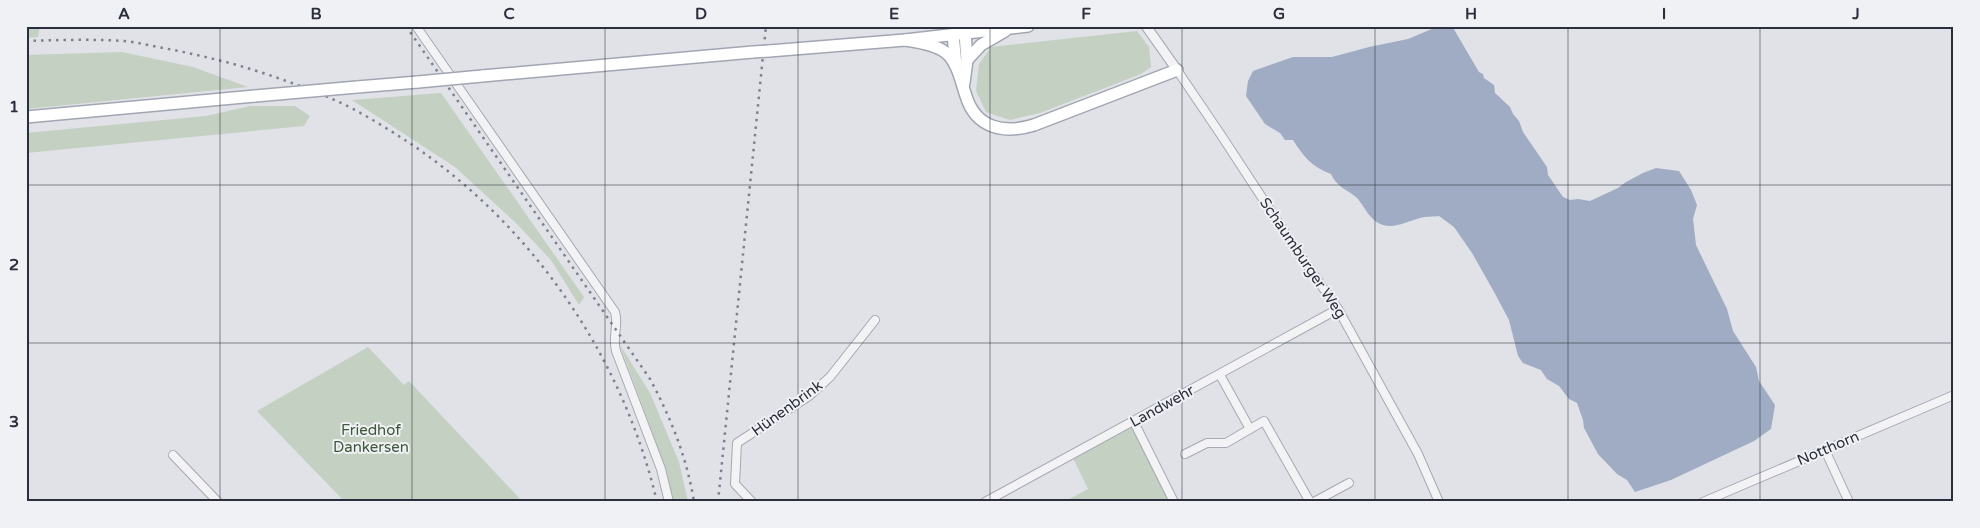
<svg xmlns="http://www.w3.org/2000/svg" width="1980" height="528" font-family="'Varela Round',sans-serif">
<rect width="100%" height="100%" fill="#e0e2e7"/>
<g fill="#c4d0c2">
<path d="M 26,26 L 40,26 L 38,37 L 26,38 Z"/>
<path d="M 1137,31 L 1149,47 L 1151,67 L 1141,74 L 1040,113 L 1010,120 L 986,112 L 976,91 L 979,64 L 991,47 Z"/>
<path d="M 122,52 L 193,67 L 248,87 L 26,109 L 26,55 Z"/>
<path d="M 441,93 L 584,297 L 579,305 L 551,260 L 516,223 L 455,167 L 352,100 Z"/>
<path d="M 250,106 L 295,106 L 310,116 L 304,126 L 26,153 L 26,133 L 206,116 Z"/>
<path d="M 620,345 L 650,393 L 679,462 L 688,502 L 673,502 L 667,472 Z"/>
<path d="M 368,347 L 404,385 L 409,381 L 523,502 L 345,502 L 257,411 Z"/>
<path d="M 1130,428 L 1136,431 L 1170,502 L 1064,502 L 1088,489 L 1073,458 Z"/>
</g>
<path fill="#9facc3" d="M 1439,26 L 1452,26 L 1479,72 L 1483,74 L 1484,78 L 1494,85 L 1495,93 L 1510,107 L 1513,114 L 1519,121 L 1523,132 L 1547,167 L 1548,175 L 1563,197 L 1570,200 L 1578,199 L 1590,201 L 1618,188 L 1626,182 L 1643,173 L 1656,168 L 1679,171 L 1691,190 L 1697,205 L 1693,219 L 1696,245 L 1727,309 L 1733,331 L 1756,367 L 1759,381 L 1775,405 L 1771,429 L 1754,441 L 1671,480 L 1635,492 L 1627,480 L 1617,474 L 1598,454 L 1584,428 L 1583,420 L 1577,403 L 1569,399 L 1559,386 L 1547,379 L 1541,370 L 1523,363 L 1518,356 L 1509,320 L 1493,290 L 1472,253 L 1454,227 L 1439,216 C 1433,217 1426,216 1420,218 C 1402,223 1386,234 1370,216 C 1365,210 1362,203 1356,197 C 1346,189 1337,187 1331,174 C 1312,167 1303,156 1293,140 L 1285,140 L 1280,133 L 1265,124 L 1246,96 L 1248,81 L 1253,71 L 1293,57 L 1332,57 L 1369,47 L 1408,39 Z"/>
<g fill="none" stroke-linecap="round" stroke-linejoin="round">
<g stroke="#a6a9b1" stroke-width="10">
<g id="minor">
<path d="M 416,26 L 615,312 C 619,325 612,337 616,351 L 661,469 L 669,502"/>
<path d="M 1177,70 L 1221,135 L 1297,251 L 1338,309 L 1418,454 L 1439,502"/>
<path d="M 1220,375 L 1250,429 L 1264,421 L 1310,502"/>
<path d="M 1134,422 L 1174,502"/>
<path d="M 1825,450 L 1849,502"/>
<path d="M 1185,454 L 1207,443 L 1226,443 L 1250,429"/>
<path d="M 173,455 L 218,502"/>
<path d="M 752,502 L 735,484 L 737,443 L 809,396 L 830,377 L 875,320"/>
<path d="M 985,502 L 1338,309"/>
<path d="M 1314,502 L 1349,483"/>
<path d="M 1703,502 L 1954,395"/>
</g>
</g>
<g stroke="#a6a9b1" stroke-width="11">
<path id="tertiary" d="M 1146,26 L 1177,70"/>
</g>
<g stroke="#a1a6b2" stroke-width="14">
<g id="primary">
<path d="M 953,35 L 956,65"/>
<path d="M 905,40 C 917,42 934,44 945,52 C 958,62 961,82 966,96 C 976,129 1005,134 1034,125 L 1177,70"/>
<path d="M 769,51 L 905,40 L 1028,26"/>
<path d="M 967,60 L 981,45 L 1005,31"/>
<path d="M 482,76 L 753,52"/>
<path d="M 964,83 L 967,60 L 965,33"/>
<path d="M 357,87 L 418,82"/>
<path d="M 26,117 L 255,96"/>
</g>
</g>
<use href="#minor" stroke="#f3f3f6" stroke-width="8"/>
<use href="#tertiary" stroke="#f3f3f6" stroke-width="9"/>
<use href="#primary" stroke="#fff" stroke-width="11"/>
<g stroke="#7c818f" stroke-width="2.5" stroke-dasharray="2.5 5" stroke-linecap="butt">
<path d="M 406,26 L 650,379 C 671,418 687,458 694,502"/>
<path d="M 26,41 C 59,40 92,39 124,41 C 136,42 147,45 158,47 C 185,52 211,58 237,65 C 271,75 305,87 337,101 C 363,113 388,129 411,144 C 534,227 623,358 657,502"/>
<path d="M 718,502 L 766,26"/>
</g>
<g stroke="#a1a6b2" stroke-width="14" stroke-linecap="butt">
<g id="primary-bridge">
<path d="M 753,52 L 769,51"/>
<path d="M 418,82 L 482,76"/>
<path d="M 255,96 L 357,87"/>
</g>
</g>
<use href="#primary-bridge" stroke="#fff" stroke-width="11"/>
</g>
<path fill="none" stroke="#2b2f3d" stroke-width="1" stroke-opacity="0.55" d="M 220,26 L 220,502M 412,26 L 412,502M 605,26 L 605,502M 798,26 L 798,502M 990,26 L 990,502M 1182,26 L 1182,502M 1375,26 L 1375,502M 1568,26 L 1568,502M 1760,26 L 1760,502M 26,185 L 1954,185M 26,343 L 1954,343"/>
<g text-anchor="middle" stroke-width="4" stroke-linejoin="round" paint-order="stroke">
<g font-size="15" fill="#2b2f3d" stroke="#f0f1f5">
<text transform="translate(1303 258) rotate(56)" y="5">Schaumburger Weg</text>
<text transform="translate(1162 406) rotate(-29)" y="5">Landwehr</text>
<text transform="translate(787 408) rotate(-36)" y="5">Hünenbrink</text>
<text transform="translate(1828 448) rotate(-23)" y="5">Notthorn</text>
</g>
<g font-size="15" fill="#3c573a" stroke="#f0f1f5">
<text x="371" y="435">Friedhof<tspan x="371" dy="17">Dankersen</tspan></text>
</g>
</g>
<rect width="1980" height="528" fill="none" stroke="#f0f1f5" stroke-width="55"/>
<rect x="28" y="28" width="1924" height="472" fill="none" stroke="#2b2f3d" stroke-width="2"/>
<g font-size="16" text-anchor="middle" font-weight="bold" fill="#2b2f3d">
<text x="124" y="19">A</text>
<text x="316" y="19">B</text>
<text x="509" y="19">C</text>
<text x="701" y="19">D</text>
<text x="894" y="19">E</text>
<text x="1086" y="19">F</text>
<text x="1279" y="19">G</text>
<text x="1471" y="19">H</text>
<text x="1664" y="19">I</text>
<text x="1856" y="19">J</text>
<text x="14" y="112">1</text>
<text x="14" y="270">2</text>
<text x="14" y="427">3</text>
</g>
</svg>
